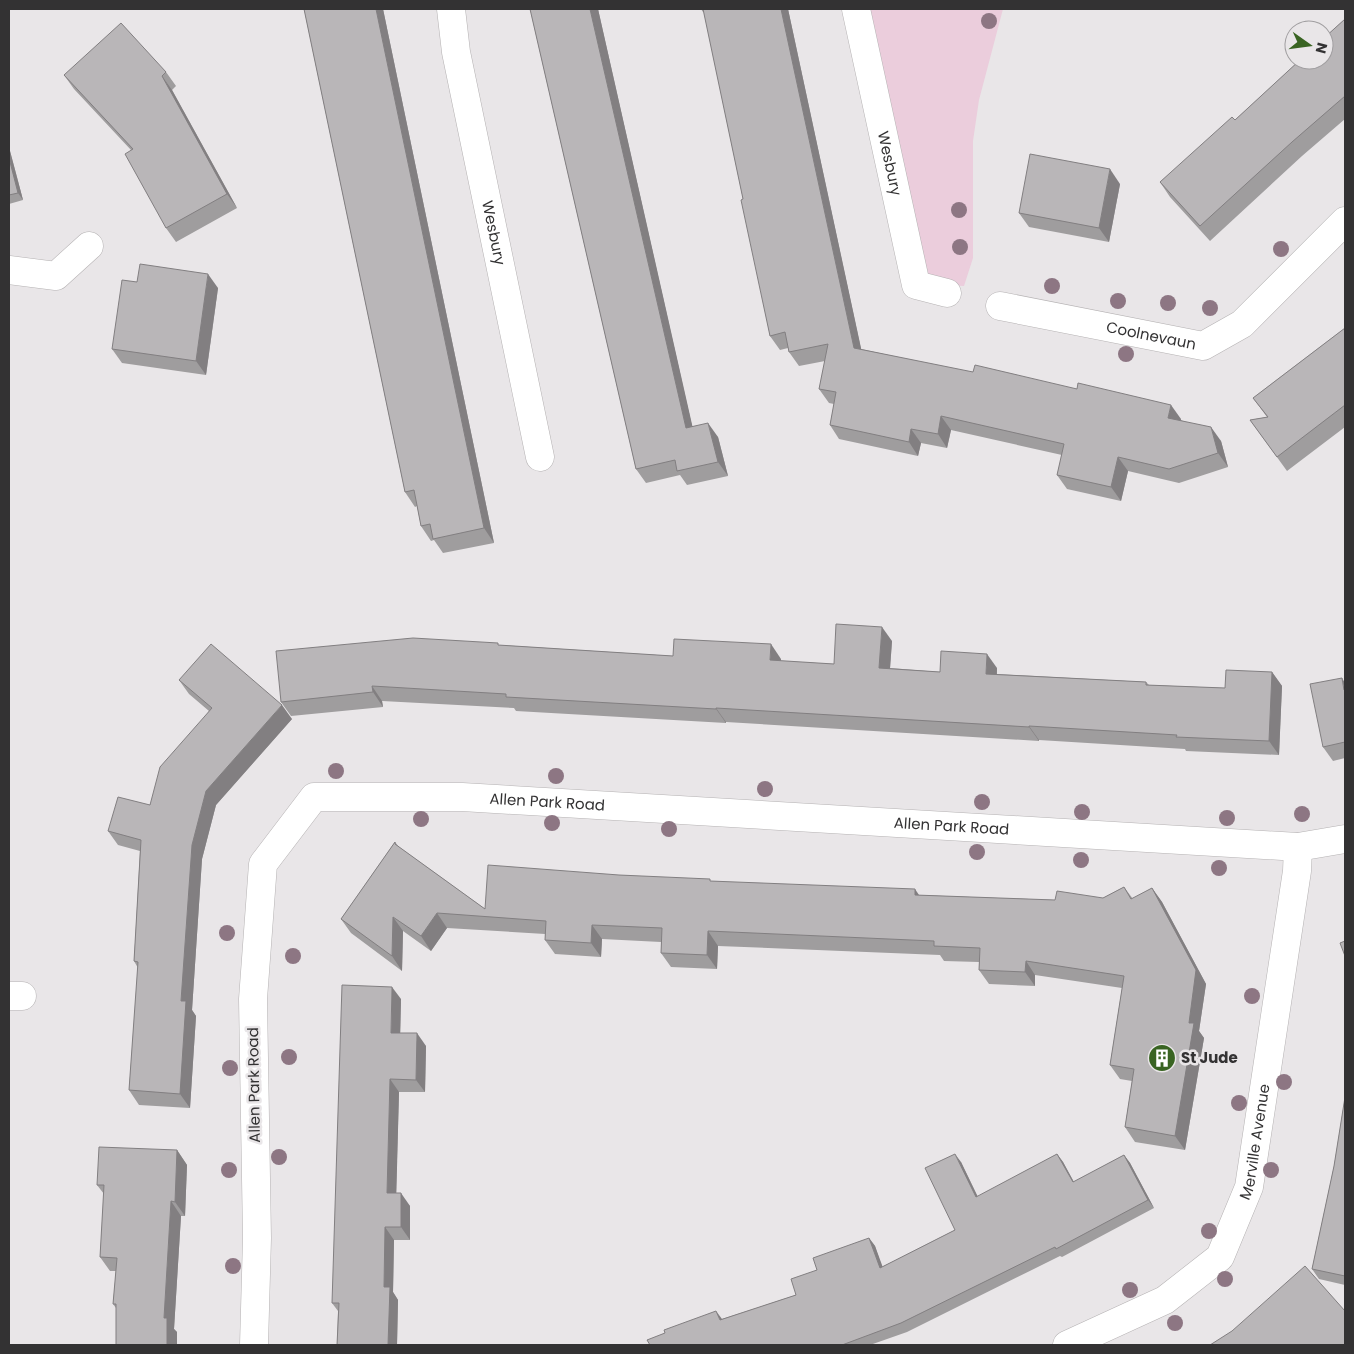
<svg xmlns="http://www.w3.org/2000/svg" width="1354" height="1354" font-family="Poppins,sans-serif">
<rect width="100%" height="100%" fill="#e9e6e8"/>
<path fill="#ebcddc" d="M 857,9 L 1003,9 L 979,100 L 973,141 L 973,258 L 964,286 L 916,284 Z"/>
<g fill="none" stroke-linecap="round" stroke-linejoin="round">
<g stroke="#b5b2b3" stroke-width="29">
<g id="minor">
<path id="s1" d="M 451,9 L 456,52 L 540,457"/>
<path id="s2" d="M 856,9 L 916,285 L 947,293"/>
<path d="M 9,270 L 56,276 L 89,246"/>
<path id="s3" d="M 1000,306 L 1203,346 L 1242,324 L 1345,221"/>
<path d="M 9,996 L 22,996"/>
<path id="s4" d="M 254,1345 L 257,1238 L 253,999 L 263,864 L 314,797 L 462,797 L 1298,847 L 1345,839"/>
<path id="s5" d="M 1067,1345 L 1165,1300 L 1220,1257 L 1249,1187 L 1297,871 L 1298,847"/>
</g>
</g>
<use href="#minor" stroke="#fff" stroke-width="28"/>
</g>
<g fill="#8d7683">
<circle cx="989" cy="21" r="8"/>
<circle cx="959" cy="210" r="8"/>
<circle cx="960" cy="247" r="8"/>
<circle cx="1281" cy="249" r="8"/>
<circle cx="1052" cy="286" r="8"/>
<circle cx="1118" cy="301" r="8"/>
<circle cx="1168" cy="303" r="8"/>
<circle cx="1210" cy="308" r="8"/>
<circle cx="1126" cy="354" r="8"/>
<circle cx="336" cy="771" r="8"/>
<circle cx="556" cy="776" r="8"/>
<circle cx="765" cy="789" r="8"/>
<circle cx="982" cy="802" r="8"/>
<circle cx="1082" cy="812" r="8"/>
<circle cx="1302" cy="814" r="8"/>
<circle cx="1227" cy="818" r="8"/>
<circle cx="421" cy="819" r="8"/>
<circle cx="552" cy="823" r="8"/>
<circle cx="669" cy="829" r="8"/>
<circle cx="977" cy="852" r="8"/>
<circle cx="1081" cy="860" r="8"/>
<circle cx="1219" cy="868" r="8"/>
<circle cx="227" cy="933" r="8"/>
<circle cx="293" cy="956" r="8"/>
<circle cx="1252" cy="996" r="8"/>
<circle cx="289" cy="1057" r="8"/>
<circle cx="230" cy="1068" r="8"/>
<circle cx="1284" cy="1082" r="8"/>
<circle cx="1239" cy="1103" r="8"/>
<circle cx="279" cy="1157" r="8"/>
<circle cx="229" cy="1170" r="8"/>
<circle cx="1271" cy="1170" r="8"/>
<circle cx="1209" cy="1231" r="8"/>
<circle cx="233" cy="1266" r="8"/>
<circle cx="1225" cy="1279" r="8"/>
<circle cx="1130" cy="1290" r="8"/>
<circle cx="1175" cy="1323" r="8"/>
</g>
<g fill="#9f9d9e">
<path d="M 304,9 L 383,9 L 494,543 L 443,553 L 434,540 L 431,541 L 421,526 L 417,506 L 415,507 L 405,492 Z"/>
<path d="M 530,9 L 598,9 L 692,426 L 718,437 L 728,476 L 687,485 L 680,475 L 646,483 L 636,469 Z"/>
<path d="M 701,9 L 788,9 L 861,349 L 1181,419 L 1181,420 L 1221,441 L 1228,467 L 1179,483 L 1128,471 L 1121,501 L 1067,489 L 1057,475 L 1062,455 L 951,430 L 947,448 L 921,443 L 918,456 L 839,439 L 830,425 L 834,404 L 829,403 L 819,389 L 825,361 L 799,366 L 789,352 L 788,348 L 780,350 L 770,336 L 743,199 L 704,12 L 703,12 Z"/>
<path d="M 1345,19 L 1345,119 L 1302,156 L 1210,241 L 1170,197 L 1160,182 L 1235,120 Z"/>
<path d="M 166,72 L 176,86 L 172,90 L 237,208 L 176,242 L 166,228 L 131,150 L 74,89 L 64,75 Z"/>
<path d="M 9,149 L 10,151 L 23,200 L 9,204 Z"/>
<path d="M 1120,184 L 1109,242 L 1029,227 L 1019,213 Z"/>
<path d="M 137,282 L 218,288 L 206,375 L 122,363 L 112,349 Z"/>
<path d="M 1345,328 L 1345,427 L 1287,471 L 1250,420 L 1267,417 L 1253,398 Z"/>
<path d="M 892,641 L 890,668 L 940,672 L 997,668 L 997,674 L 1146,682 L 1149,685 L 1225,688 L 1272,672 L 1282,686 L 1279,755 L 1186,751 L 1185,749 L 1039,740 L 1039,741 L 726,722 L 726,723 L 516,711 L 514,708 L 382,701 L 383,707 L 291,716 L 281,702 L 500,645 L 673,656 L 781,659 L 781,661 L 834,664 Z"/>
<path d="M 179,680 L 292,719 L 216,805 L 202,859 L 192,1010 L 196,1016 L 190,1108 L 139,1105 L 129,1090 L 138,968 L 134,961 L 140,851 L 118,845 L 108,831 L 150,805 L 209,711 L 189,694 Z"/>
<path d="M 1345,683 L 1345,758 L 1333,761 L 1323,747 Z"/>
<path d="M 395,842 L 399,847 L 485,909 L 619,875 L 711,881 L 919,895 L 1055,900 L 1103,898 L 1124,887 L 1133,899 L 1152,888 L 1162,902 L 1206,984 L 1199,1031 L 1204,1038 L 1185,1150 L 1135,1142 L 1125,1127 L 1132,1081 L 1120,1079 L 1110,1065 L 1122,988 L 1035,975 L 1035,986 L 989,984 L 979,970 L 979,962 L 944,961 L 940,955 L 718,946 L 717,969 L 671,967 L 661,953 L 661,942 L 602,939 L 601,957 L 555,954 L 545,940 L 545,934 L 447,928 L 431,951 L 403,931 L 402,971 L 351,933 L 341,919 Z"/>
<path d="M 401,999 L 400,1033 L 426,1046 L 425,1092 L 399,1092 L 396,1193 L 410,1206 L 410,1240 L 394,1240 L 393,1292 L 398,1300 L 397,1345 L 337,1345 L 338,1311 L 332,1303 Z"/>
<path d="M 1345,1097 L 1345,1285 L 1319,1279 L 1312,1269 L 1334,1166 Z"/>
<path d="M 177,1150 L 187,1165 L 185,1216 L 181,1216 L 174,1329 L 177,1332 L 177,1345 L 116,1345 L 116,1308 L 113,1304 L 116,1271 L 110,1271 L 100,1257 L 104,1194 L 97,1185 Z"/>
<path d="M 1057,1154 L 1063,1162 L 1074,1182 L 1124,1155 L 1130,1163 L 1154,1208 L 1062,1257 L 1060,1256 L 907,1332 L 870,1345 L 650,1345 L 722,1319 L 796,1295 L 817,1270 L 869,1238 L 875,1246 L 882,1267 L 955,1230 L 961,1162 L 978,1197 Z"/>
</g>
<g fill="#827f81">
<path d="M 376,9 L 383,9 L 494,543 L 484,528 Z"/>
<path d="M 590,9 L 598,9 L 696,442 L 686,428 Z"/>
<path d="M 781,9 L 788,9 L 864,362 L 854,348 Z"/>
<path d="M 162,76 L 172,90 L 237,208 L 227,194 Z"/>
<path d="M 9,149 L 10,151 L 23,200 L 18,193 L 9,158 Z"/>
<path d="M 1110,169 L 1120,184 L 1109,242 L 1099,228 Z"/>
<path d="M 208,274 L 218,288 L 206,375 L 196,361 Z"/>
<path d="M 1171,405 L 1181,419 L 1178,432 L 1168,418 Z"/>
<path d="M 941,416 L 951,430 L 947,448 L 938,434 Z"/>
<path d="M 708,423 L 718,437 L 728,476 L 718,462 Z"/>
<path d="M 1211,427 L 1221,441 L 1228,467 L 1218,453 Z"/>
<path d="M 911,429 L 921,443 L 918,456 L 909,442 Z"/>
<path d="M 1118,457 L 1128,471 L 1121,501 L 1111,487 Z"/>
<path d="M 882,627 L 892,641 L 889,682 L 879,668 Z"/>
<path d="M 771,644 L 781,659 L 780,674 L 770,660 Z"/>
<path d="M 987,654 L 997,668 L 996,688 L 986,674 Z"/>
<path d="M 1272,672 L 1282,686 L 1279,755 L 1269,741 Z"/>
<path d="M 1342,678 L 1345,683 L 1345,692 L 1344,690 Z"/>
<path d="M 372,686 L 382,701 L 383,707 L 373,692 Z"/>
<path d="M 282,705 L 292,719 L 216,805 L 202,859 L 192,1010 L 196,1016 L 190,1108 L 180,1094 L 181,1001 L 192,845 L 206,791 Z"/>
<path d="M 716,708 L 726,722 L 726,723 L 716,709 Z"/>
<path d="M 1029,726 L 1039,740 L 1039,741 L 1029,727 Z"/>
<path d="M 1152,888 L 1162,902 L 1206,984 L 1199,1031 L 1204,1038 L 1185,1150 L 1175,1136 L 1189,1023 Z"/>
<path d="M 915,889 L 925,904 L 915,895 Z"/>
<path d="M 437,913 L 447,928 L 431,951 L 421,936 Z"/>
<path d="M 393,917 L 403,931 L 402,971 L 392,956 Z"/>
<path d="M 592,925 L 602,939 L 601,957 L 591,943 Z"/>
<path d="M 708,931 L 718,946 L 717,969 L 707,955 Z"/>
<path d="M 1026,961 L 1035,975 L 1035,986 L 1025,972 Z"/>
<path d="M 392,987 L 401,999 L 400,1045 L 391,1033 Z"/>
<path d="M 417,1033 L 426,1046 L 425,1092 L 416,1080 Z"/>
<path d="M 390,1079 L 399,1092 L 396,1206 L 387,1193 Z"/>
<path d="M 177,1150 L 187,1165 L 185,1216 L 175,1202 Z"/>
<path d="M 955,1154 L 961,1162 L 982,1206 L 976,1197 Z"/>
<path d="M 1057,1154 L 1063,1162 L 1078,1190 L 1073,1182 Z"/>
<path d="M 1124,1155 L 1130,1163 L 1154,1208 L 1148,1200 Z"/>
<path d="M 401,1193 L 410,1206 L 410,1240 L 401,1227 Z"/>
<path d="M 171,1201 L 181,1216 L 174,1329 L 177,1332 L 177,1345 L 167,1345 L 164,1318 Z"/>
<path d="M 385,1227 L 394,1240 L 393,1292 L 398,1300 L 397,1345 L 388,1345 L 384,1287 Z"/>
<path d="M 869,1238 L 875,1246 L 886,1276 L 880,1268 Z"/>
<path d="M 716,1311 L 722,1319 L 726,1328 L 720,1320 Z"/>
</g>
<g fill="#b9b6b8" stroke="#827f81">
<path d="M 304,9 L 376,9 L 484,528 L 433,539 L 430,524 L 421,526 L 414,490 L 405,492 Z"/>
<path d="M 530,9 L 590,9 L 686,428 L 708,423 L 718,462 L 677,471 L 675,460 L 636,469 Z"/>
<path d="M 703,9 L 781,9 L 854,348 L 973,372 L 975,365 L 1077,389 L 1078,383 L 1171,405 L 1168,418 L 1211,427 L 1218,453 L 1169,469 L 1118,457 L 1111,487 L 1057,475 L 1064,444 L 941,416 L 938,434 L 911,429 L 909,442 L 830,425 L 836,392 L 819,389 L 828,344 L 789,352 L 785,332 L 770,336 L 741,200 L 743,199 Z"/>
<path d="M 1345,19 L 1345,96 L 1292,142 L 1200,226 L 1160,182 L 1232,117 L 1235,120 L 1300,60 L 1324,60 L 1324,38 Z"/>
<path d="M 121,23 L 166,72 L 162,76 L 227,194 L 166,228 L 125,154 L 133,149 L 64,75 Z"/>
<path d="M 1030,154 L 1110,169 L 1099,228 L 1019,213 Z"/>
<path d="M 9,158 L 18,193 L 9,195 Z"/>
<path d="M 140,264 L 208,274 L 196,361 L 112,349 L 122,280 L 137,282 Z"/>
<path d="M 1345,328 L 1345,405 L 1277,457 L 1250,420 L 1268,417 L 1253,398 Z"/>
<path d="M 836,624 L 882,627 L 879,668 L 940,672 L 941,651 L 987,654 L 986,674 L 1146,682 L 1146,685 L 1225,688 L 1226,670 L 1272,672 L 1269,741 L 1176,737 L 1177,735 L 1029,726 L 1029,727 L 716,708 L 716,709 L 506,697 L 506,694 L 372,686 L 373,692 L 281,702 L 276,651 L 413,638 L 498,643 L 498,645 L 673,656 L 674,639 L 771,644 L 770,660 L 834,664 Z"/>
<path d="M 211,644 L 282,705 L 206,791 L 192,845 L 181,1001 L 186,1001 L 180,1094 L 129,1090 L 138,962 L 134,961 L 141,840 L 108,831 L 118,797 L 150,805 L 160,767 L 212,708 L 179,680 Z"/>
<path d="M 1342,678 L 1344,690 L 1345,690 L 1345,742 L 1323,747 L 1310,684 Z"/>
<path d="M 395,842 L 395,844 L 485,909 L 488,865 L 619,875 L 710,879 L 710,881 L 915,889 L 915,895 L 1055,900 L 1057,891 L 1103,898 L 1124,887 L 1131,899 L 1152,888 L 1196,970 L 1189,1023 L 1194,1023 L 1175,1136 L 1125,1127 L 1134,1069 L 1110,1065 L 1124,976 L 1026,961 L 1025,972 L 979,970 L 980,948 L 934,946 L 934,941 L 708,931 L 707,955 L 661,953 L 662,928 L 592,925 L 591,943 L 545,940 L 546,921 L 437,913 L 421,936 L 393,917 L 392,956 L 341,919 Z"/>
<path d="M 1345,941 L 1345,956 L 1340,943 Z"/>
<path d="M 342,985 L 392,987 L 391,1033 L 417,1033 L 416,1080 L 390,1079 L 387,1193 L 401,1193 L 401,1227 L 385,1227 L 384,1287 L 390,1287 L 388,1345 L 337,1345 L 339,1303 L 332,1303 Z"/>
<path d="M 1345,1097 L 1345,1276 L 1312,1269 L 1334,1166 Z"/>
<path d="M 99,1147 L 177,1150 L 175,1202 L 171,1201 L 164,1318 L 167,1318 L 167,1345 L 116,1345 L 116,1304 L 113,1304 L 117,1258 L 100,1257 L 104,1185 L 97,1185 Z"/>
<path d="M 955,1154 L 976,1197 L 1057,1154 L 1073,1182 L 1124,1155 L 1148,1200 L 1056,1249 L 1055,1247 L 901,1323 L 842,1345 L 650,1345 L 647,1340 L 665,1333 L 664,1330 L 716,1311 L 720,1320 L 796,1295 L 791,1279 L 817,1270 L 813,1258 L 869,1238 L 880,1268 L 955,1230 L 925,1168 Z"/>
<path d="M 1305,1266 L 1345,1311 L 1345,1345 L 1210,1345 L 1232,1331 Z"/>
</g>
<defs>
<g id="building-disc" transform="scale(1.4375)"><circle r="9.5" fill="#396422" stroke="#e9e6e8"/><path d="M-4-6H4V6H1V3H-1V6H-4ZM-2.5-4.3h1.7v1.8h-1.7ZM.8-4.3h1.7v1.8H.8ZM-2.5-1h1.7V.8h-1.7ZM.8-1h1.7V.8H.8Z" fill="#fff"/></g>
</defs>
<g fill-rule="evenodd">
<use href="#building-disc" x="1162" y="1058"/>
</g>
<g text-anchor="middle" stroke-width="5" stroke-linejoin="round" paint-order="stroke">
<g font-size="15" fill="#333233" stroke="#e9e6e8">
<text dy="5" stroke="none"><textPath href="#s2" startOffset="158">Wesbury</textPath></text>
<text dy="5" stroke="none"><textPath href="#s1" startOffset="228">Wesbury</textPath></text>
<text dy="5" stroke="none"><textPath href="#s3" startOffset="154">Coolnevaun</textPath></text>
<text dy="5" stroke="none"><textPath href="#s4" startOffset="799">Allen Park Road</textPath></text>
<text dy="5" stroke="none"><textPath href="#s4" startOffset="1204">Allen Park Road</textPath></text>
<text transform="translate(254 1085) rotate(-91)" y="5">Allen Park Road</text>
<text dy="5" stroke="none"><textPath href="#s5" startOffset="299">Merville Avenue</textPath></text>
</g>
<g font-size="15" font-weight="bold" fill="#333233" stroke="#e9e6e8" text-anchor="start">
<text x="1181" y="1063">St Jude</text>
</g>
</g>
<rect width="1354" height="1354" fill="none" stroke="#333233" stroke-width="20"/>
<g transform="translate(1309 45) rotate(104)"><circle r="24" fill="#e9e6e8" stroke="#a09ea0"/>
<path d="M0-4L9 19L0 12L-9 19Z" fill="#396422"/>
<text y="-8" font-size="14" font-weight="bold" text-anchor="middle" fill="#333233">N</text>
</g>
</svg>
